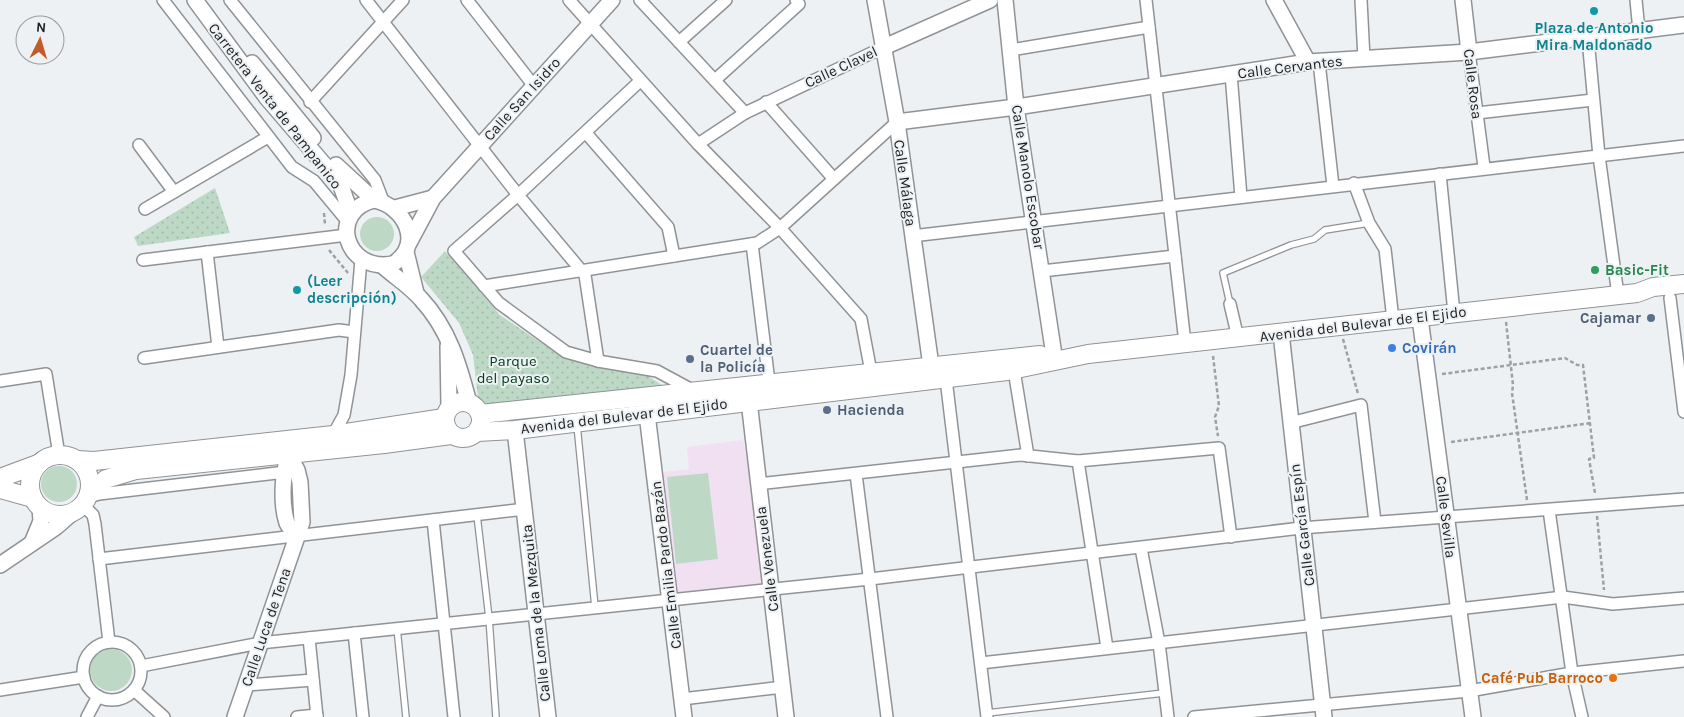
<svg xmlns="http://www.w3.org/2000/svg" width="1684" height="717" font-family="Karla,sans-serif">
<defs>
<pattern id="park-dots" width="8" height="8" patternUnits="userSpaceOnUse" patternTransform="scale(1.25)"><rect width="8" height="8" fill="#bdd9c6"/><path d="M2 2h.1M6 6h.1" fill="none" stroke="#a2baaa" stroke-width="1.8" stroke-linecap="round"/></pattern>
</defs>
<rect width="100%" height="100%" fill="#edf1f4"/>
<path fill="#f1e0f2" d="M 743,440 L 771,589 L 669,599 L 655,473 L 689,469 L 687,447 Z"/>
<g fill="#bdd9c6">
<circle cx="377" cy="234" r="17"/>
<circle cx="59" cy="484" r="18"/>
<path d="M 708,473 L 718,559 L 676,564 L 667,477 Z"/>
<circle cx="111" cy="670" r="21"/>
</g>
<g fill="url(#park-dots)">
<path d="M 215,188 L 230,233 L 138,246 L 134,237 Z"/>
<path d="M 445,251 L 500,315 L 564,358 L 648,376 L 676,394 L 493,408 L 478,398 L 473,355 L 459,323 L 421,277 Z"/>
</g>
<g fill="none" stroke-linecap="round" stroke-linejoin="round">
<g stroke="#909396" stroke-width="8">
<g id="lane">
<path d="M 1230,304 L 1223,273 L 1291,245 L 1314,239 L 1325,230 L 1369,223"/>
<path d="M 577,425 L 595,607"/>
<path d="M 477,515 L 489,618 L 496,717"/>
<path d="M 397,628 L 406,717"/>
<path d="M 987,713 L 1164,693"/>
</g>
</g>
<g stroke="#909396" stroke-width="14">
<g id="street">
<path d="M 163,0 L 292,167 L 314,181 L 348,222"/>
<path d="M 230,0 L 375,180 L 383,201"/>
<path d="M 366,0 L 518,195 L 585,275 L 598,361"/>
<path d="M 467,0 L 534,86"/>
<path d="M 569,0 L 698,144 L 780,228 L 861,319 L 871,372"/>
<path d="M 640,0 L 745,113"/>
<path d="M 1146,0 L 1185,343"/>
<path d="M 1361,0 L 1364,59"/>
<path d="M 1636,0 L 1639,31"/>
<path d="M 1588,39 L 1599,156 L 1618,295"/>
<path d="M 679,42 L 726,0"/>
<path d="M 1011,50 L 1149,27"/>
<path d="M 1469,52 L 1484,167"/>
<path d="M 1319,62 L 1333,186"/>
<path d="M 1231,74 L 1241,197"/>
<path d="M 715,80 L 799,4 L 796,0"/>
<path d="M 640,81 L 518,195 L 454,251 L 499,303 L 566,352 L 598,361 L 657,371 L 694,391"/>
<path d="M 310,102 L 403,0"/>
<path d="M 766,102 L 834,179"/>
<path d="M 1477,113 L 1593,100"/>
<path d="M 586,133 L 668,227 L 674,256"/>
<path d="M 698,144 L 745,113 L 882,48"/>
<path d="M 139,145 L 174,192"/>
<path d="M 1440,174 L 1454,313"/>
<path d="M 1354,183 L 1369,223 L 1385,249 L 1393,320"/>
<path d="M 145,209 L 268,137"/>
<path d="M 912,236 L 1684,146"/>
<path d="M 752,244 L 770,390"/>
<path d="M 207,252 L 218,347"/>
<path d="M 143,260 L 347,235"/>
<path d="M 1042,271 L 1175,256"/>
<path d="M 484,286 L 757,243 L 780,228 L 897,122"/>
<path d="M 1670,298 L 1684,412"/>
<path d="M 1230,304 L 1238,338"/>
<path d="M 144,358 L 339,330 L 354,332"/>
<path d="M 1014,370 L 1028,456"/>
<path d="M 946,379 L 987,717"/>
<path d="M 0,381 L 46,374 L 59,455"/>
<path d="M 1290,423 L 1361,405 L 1375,522"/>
<path d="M 333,435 L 344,415 L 351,375 L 361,260"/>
<path d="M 1078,461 L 1107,648"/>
<path d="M 856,474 L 887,717"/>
<path d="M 758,484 L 1021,455 L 1078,461 L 1219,448 L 1231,537"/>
<path d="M 89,497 L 99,494 L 277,473"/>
<path d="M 83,505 L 93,515 L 95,524 L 109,642"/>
<path d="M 1549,510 L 1572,673 L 1582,717"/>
<path d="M 433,520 L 454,717"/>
<path d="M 1141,548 L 1159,643 L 1168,717"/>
<path d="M 99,559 L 525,509"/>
<path d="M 354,633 L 363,717"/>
<path d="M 309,638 L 317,717"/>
<circle cx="112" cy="671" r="29"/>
<path d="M 981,663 L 1563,597 L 1613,604 L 1684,598"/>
<path d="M 141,666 L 260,643 L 870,579 L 1301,528 L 1684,499"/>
<path d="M 246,685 L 313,680"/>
<path d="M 0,690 L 84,677"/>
<path d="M 134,690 L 164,717"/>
<path d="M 682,699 L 783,687"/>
<path d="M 87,717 L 98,696"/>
<path d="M 297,717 L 317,715"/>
<path d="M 1194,717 L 1469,691 L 1572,673 L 1684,661"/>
</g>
</g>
<g stroke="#909396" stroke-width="18">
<g id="secondary">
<path d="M 195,0 L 267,98 L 340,183 L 351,214"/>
<path d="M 875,0 L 897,122 L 931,366"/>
<path d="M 1005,0 L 1016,107 L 1054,355"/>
<path d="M 1274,0 L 1308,62"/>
<path d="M 1463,0 L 1469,52"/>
<path d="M 882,48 L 990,0"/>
<path d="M 252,63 L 313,138"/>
<path d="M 897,122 L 1016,107 L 1308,62 L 1469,52 L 1684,25"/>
<path d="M 336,165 L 374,200"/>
<path d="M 374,200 C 405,206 424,244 393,264 C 344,273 328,211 374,200 Z"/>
<path d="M 395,208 L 433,198"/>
<path d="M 409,243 L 433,198 L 612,0"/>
<path d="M 406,252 L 416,293"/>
<path d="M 383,266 C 395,277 410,286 421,299 C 449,329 459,365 469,403"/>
<path d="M 1420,318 L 1473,717"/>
<path d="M 1281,333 L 1324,717"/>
<path d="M 448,346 L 449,407"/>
<path d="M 749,401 L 786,717"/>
<path d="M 647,414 L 684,717"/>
<path d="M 515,430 L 548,717"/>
<path d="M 293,450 C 281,465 281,505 287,523 C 289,527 293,532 296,536"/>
<path d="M 32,543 L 41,521 L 40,507"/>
<path d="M 0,565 L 56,527 L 72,513"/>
<path d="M 235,717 L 302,522 L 300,482 L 297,470 L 289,455 L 280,448"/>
</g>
</g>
<g stroke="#909396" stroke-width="20">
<g id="primary">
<circle cx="463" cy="420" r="18"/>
<path d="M 480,414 L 1040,355"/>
<path d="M 477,432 L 515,430 L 1007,371 L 1088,354 L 1637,293 L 1653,287 L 1684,284"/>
<circle cx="60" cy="485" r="30"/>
<path d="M 77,460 L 94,461 L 333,435 L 444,418"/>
<path d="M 0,478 L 38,464"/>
<path d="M 0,489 L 33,498"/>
<path d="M 89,494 L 106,479 L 136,470 L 384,444 L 451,435"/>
</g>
</g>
<g stroke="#9ea1a3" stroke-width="2.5" stroke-dasharray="4 2.5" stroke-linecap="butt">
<path d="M 324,213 L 325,225"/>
<path d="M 329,250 L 348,273"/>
<path d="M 1506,322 L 1513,385 L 1512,393 L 1527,500"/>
<path d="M 1343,339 L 1358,394"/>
<path d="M 1213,356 L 1219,406 L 1215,417 L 1218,436"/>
<path d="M 1442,374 L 1565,358 L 1577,365 L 1583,365 L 1594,458 L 1589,459 L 1595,493"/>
<path d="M 1451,442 L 1591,423"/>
<path d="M 1597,516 L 1604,590"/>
</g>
<use href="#lane" stroke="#fff" stroke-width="5.5"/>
<use href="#street" stroke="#fff" stroke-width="11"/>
<use href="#secondary" stroke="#fff" stroke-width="15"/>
<use href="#primary" stroke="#fff" stroke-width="18"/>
</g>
<g fill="#0f9aa8" stroke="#edf1f4" stroke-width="2">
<circle cx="1594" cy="11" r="5"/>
<circle cx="297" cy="290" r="5"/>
</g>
<circle fill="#2e9e5b" stroke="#edf1f4" stroke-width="2" cx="1595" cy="270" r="5"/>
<g fill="#5c6f8a" stroke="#edf1f4" stroke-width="2">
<circle cx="1651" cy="318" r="5"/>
<circle cx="690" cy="359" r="5"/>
<circle cx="827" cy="410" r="5"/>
</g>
<circle fill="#3f7fe0" stroke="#edf1f4" stroke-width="2" cx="1392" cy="348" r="5"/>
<circle fill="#e8710a" stroke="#edf1f4" stroke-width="2" cx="1613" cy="678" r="5"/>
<g text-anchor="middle" stroke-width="4" stroke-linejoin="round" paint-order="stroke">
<g font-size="15" font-weight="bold" fill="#0d838f" stroke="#edf1f4">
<text x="1594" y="33">Plaza de Antonio<tspan x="1594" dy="17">Mira Maldonado</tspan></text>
<text x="307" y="286" text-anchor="start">(Leer<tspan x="307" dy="17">descripción)</tspan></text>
</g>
<g font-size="15" fill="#1d1e1f" stroke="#edf1f4">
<text transform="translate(841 67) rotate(-25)" y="5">Calle Clavel</text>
<text transform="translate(1290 67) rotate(-7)" y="5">Calle Cervantes</text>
<text transform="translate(1473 84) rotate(83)" y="5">Calle Rosa</text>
<text transform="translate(522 99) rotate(-48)" y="5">Calle San Isidro</text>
<text transform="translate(275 106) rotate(52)" y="5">Carretera Venta de Pampanico</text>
<text transform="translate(1028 177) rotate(81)" y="5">Calle Manolo Escobar</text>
<text transform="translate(905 183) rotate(82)" y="5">Calle Málaga</text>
<text transform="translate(1363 324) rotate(-7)" y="5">Avenida del Bulevar de El Ejido</text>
<text transform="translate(624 416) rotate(-7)" y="5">Avenida del Bulevar de El Ejido</text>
<text transform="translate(1446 517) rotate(83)" y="5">Calle Sevilla</text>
<text transform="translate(1302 525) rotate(-97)" y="5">Calle García Espín</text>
<text transform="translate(767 559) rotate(-97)" y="5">Calle Venezuela</text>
<text transform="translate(666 565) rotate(-97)" y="5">Calle Emilia Pardo Bazán</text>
<text transform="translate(536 613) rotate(-96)" y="5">Calle Loma de la Mezquita</text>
<text transform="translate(266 627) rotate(-71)" y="5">Calle Luca de Tena</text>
</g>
<g font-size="15" font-weight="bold" fill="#27864d" stroke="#edf1f4" text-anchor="start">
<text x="1605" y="275">Basic-Fit</text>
</g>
<g font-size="15" font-weight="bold" fill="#4e5e75" stroke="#edf1f4" text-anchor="start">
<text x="1641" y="323" text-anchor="end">Cajamar</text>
<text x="700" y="355">Cuartel de<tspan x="700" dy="17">la Policía</tspan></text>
<text x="837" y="415">Hacienda</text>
</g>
<g font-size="15" font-weight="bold" fill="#366cbe" stroke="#edf1f4" text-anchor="start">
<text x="1402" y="353">Covirán</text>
</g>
<g font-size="15" fill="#01391d" stroke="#edf1f4">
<text x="513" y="366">Parque<tspan x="513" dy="17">del payaso</tspan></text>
</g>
<g font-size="15" font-weight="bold" fill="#c56008" stroke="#edf1f4" text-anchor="end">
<text x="1603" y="683">Café Pub Barroco</text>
</g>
</g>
<g transform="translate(40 40) rotate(5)"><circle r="24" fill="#edf1f4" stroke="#9a9d9f"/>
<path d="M0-4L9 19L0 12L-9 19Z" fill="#c15c2a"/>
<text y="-8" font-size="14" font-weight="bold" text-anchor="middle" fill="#1d1e1f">N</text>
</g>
</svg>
